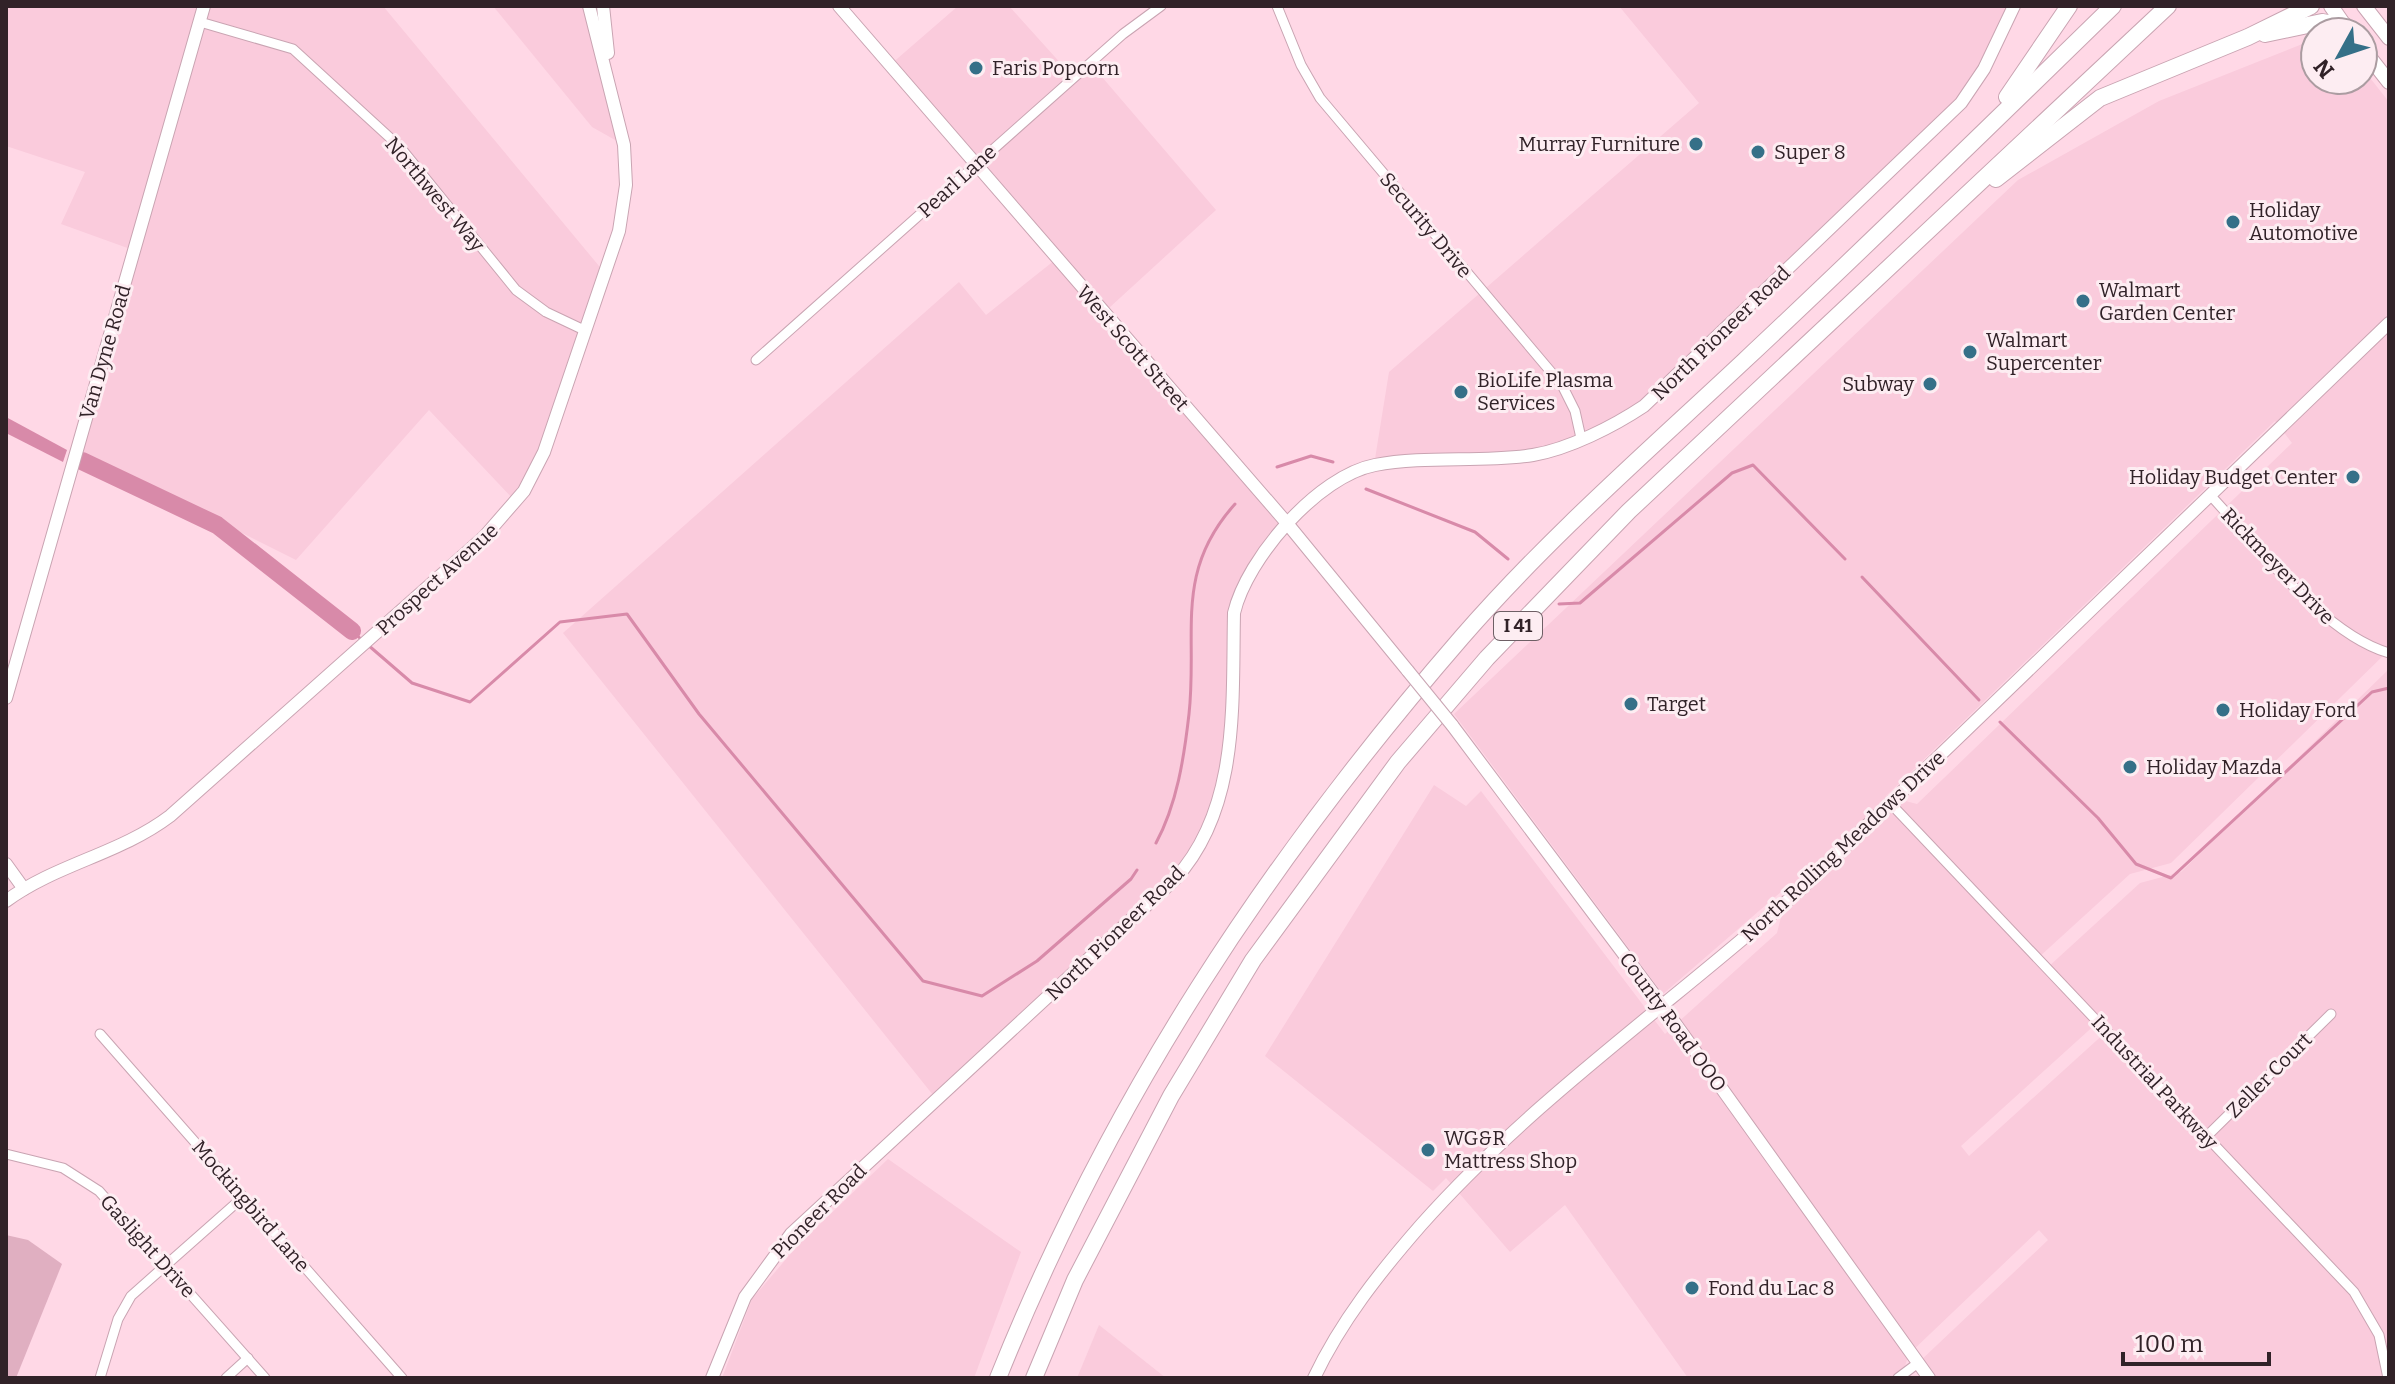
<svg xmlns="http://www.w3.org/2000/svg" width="2395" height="1384" font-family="Bitter,serif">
<rect width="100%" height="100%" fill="#ffd8e6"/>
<g fill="#facbdc" fill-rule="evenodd">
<path d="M 6,6 L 383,6 L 604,272 L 553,424 L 516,502 L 429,410 L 296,560 L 77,450 L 133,250 L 61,224 L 85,172 L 6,146 Z"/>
<path d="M 493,6 L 589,6 L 624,145 L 592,127 Z"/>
<path d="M 958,6 L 1009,6 L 1073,77 L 1090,63 L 1216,210 L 1109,308 L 1121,334 L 1286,522 L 1239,591 L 1229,751 L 1199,848 L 937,1100 L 563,633 L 959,282 L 986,315 L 1060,256 L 890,65 Z"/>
<path d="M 1619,6 L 2014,6 L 1972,89 L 1655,398 L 1551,450 L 1374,465 L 1389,372 L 1699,103 Z"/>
<path d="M 2315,39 L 2315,80 L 2363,80 L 2363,69 L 2389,102 L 2389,650 L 2171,863 L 2130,874 L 2038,958 L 2047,968 L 2140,883 L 2181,872 L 2389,669 L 2389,1378 L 1929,1378 L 1918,1363 L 2048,1240 L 2039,1230 L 1909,1354 L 1901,1378 L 1688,1378 L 1565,1205 L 1510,1252 L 1446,1178 L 1433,1191 L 1265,1056 L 1434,785 L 1466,806 L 1481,791 L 1665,1034 L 1777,933 L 1789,885 L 1663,994 L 1454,714 L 2018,180 L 2159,101 ZM 2275,421 L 2292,443 L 1917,804 L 1886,796 ZM 2098,1022 L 2107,1031 L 1969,1156 L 1961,1146 Z"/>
<path d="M 888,1159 L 1021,1252 L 974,1378 L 722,1378 L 752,1299 L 799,1244 Z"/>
<path d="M 1099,1325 L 1166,1378 L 1077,1378 Z"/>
</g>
<path fill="#e0afc1" d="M 6,1235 L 28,1240 L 62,1264 L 16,1378 L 6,1378 Z"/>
<path fill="#d88aa9" d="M 6,417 L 67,450 L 63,462 L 6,433 Z"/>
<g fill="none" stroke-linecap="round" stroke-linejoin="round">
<g stroke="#d88aa9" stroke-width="3">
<path d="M 1277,467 L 1311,456 L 1333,462"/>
<path d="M 1366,489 L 1475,532 L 1508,559"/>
<path d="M 1862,577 L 1979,700"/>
<path d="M 1559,604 L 1580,603 L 1732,473 L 1753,465 L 1845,559"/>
<path d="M 352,631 L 362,640"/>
<path d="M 368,645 L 412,683 L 470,702 L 560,622 L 627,614 L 699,714 L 923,981 L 982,996 L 1037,961 L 1131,879 L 1137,870"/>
<path d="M 2000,722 L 2098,818 L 2136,864 L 2171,878 L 2372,692 L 2389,688"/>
<path d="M 1156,843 C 1177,804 1184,758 1189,714 C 1198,633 1173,573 1235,504"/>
</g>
<path stroke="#d88aa9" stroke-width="18" d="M 82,461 L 217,525 L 352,631"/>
<g stroke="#c9a4b2" stroke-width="11">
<g id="street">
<path d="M 1277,6 L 1301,65 L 1320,98 L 1562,385 L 1575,411 L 1581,438"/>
<path d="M 200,22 L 293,49 L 400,147 L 516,290 L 546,312 L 584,330"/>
<path d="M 756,360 L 1123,34 L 1161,6"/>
<path d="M 2211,496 C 2258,546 2323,634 2389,653"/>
<path d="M 1891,804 L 2354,1292 L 2379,1335 L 2388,1378"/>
<path d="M 100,1034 L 402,1378"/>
<path d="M 2207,1136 L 2331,1014"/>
<path d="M 6,1154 L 63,1168 L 99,1191 L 265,1378"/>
<path d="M 100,1378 L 118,1319 L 131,1296 L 243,1197"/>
<path d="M 226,1378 L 248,1358"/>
<path d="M 1898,1378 L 1918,1363"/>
</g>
</g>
<g stroke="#c9a4b2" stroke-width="14">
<g id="secondary">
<path d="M 603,6 L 608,53"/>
<path d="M 839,6 L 1286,522 L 1408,671"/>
<path d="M 6,698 L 204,6"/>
<path d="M 1452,725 L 1662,1005 L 1929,1378"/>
<path d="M 6,864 L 24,889"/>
<path d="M 6,901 C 56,864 120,854 170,816 L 484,537 L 524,491 L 544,452 L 619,231 L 626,185 L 624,145 L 589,6"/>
<path d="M 712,1378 L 745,1297 L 791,1234 L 1175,879 C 1240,808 1232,703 1234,613 C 1247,558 1318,476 1375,465 C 1427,455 1481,463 1533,455 C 1569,449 1614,426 1644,406 L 1961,103 L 1984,69 L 2014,6"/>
<path d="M 1314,1378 C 1341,1321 1380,1272 1421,1225 C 1535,1097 1674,1002 1802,888 L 2389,323"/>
</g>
</g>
<g stroke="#c9a4b2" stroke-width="16">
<g id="primary">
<path d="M 2331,6 L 2349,32"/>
<path d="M 2364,6 L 2389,38"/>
<path d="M 2363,49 L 2389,82"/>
</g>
</g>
<g stroke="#c9a4b2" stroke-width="18">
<g id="highway">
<path d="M 2265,34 L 2322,22 L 2345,26"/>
<path d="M 2007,97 L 2069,6"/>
<path d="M 1996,179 L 2100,98 L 2248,37 L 2311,6"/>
<path d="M 998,1378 C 1110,1099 1266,863 1462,637 C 1548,538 1649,450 1744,361 C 1869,244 1991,125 2113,6"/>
<path d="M 1034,1378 L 1075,1280 L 1171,1096 L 1253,960 L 1398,762 L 1487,658 L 1629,511 L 2168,6"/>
</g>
</g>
<use href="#street" stroke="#fff" stroke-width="9"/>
<use href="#secondary" stroke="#fff" stroke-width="12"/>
<use href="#primary" stroke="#fff" stroke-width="14"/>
<use href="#highway" stroke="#fff" stroke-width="16"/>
<g stroke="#c9a4b2" stroke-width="14" stroke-linecap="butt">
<path id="secondary-bridge" d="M 1408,671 L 1452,725"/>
</g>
<use href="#secondary-bridge" stroke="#fff" stroke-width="12"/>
</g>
<g fill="#357088" stroke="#fdedf2" stroke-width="3">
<circle cx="976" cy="68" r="8"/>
<circle cx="1696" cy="144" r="8"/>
<circle cx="1758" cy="152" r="8"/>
<circle cx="2233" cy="222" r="8"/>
<circle cx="2083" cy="301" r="8"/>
<circle cx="1970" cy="352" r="8"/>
<circle cx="1930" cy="384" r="8"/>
<circle cx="1461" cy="392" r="8"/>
<circle cx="2353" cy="477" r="8"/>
<circle cx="1631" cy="704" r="8"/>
<circle cx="2223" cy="710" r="8"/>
<circle cx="2130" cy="767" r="8"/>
<circle cx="1428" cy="1150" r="8"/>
<circle cx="1692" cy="1288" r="8"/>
</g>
<g text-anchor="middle" stroke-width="6" stroke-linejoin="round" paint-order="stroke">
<rect fill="#fdedf2" stroke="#6e5f65" stroke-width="2" x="1494" y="612" width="48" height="28" rx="6"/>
<g font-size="18" font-weight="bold" fill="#312228">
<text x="1518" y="632">I 41</text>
</g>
<g font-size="20" fill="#312228" stroke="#fdedf2" text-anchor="start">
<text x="992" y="75">Faris Popcorn</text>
<text x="1680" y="151" text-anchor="end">Murray Furniture</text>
<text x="1774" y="159">Super 8</text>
<text x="2249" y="217">Holiday<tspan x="2249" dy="23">Automotive</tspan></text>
<text x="2099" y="297">Walmart<tspan x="2099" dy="23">Garden Center</tspan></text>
<text x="1986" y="347">Walmart<tspan x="1986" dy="23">Supercenter</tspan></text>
<text x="1477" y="387">BioLife Plasma<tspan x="1477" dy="23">Services</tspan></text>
<text x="1914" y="391" text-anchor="end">Subway</text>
<text x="2337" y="484" text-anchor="end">Holiday Budget Center</text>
<text x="1647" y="711">Target</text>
<text x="2239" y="717">Holiday Ford</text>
<text x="2146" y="774">Holiday Mazda</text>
<text x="1444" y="1145">WG&amp;R<tspan x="1444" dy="23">Mattress Shop</tspan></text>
<text x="1708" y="1295">Fond du Lac 8</text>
</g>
<g font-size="20" fill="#312228" stroke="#fdedf2">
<text transform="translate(957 181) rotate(-42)" y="7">Pearl Lane</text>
<text transform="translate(435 194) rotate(50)" y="7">Northwest Way</text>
<text transform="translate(1426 225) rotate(50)" y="7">Security Drive</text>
<text transform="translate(1721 333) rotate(-44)" y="7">North Pioneer Road</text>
<text transform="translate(1133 348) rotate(49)" y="7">West Scott Street</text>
<text transform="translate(105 352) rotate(-74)" y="7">Van Dyne Road</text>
<text transform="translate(2278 566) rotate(46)" y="7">Rickmeyer Drive</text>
<text transform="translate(437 579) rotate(-42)" y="7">Prospect Avenue</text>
<text transform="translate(1843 846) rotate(-43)" y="7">North Rolling Meadows Drive</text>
<text transform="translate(1115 933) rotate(-44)" y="7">North Pioneer Road</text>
<text transform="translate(1673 1022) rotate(54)" y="7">County Road OOO</text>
<text transform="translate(2269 1075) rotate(-45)" y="7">Zeller Court</text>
<text transform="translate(2155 1082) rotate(47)" y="7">Industrial Parkway</text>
<text transform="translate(251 1206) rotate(49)" y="7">Mockingbird Lane</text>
<text transform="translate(819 1211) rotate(-45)" y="7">Pioneer Road</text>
<text transform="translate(148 1246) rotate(48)" y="7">Gaslight Drive</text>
</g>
</g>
<rect width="2395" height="1384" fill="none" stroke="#312228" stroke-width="16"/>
<g transform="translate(2339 56) rotate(230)"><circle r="38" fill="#fdedf2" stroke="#ab9ca1" stroke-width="2"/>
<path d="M0-6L14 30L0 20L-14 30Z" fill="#357088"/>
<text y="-12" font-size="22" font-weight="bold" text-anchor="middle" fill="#312228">N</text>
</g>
<path d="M2123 1352v12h146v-12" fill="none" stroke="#312228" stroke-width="4"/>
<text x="2135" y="1352" font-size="24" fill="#312228" stroke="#fdedf2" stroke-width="6" paint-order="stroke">100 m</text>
</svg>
